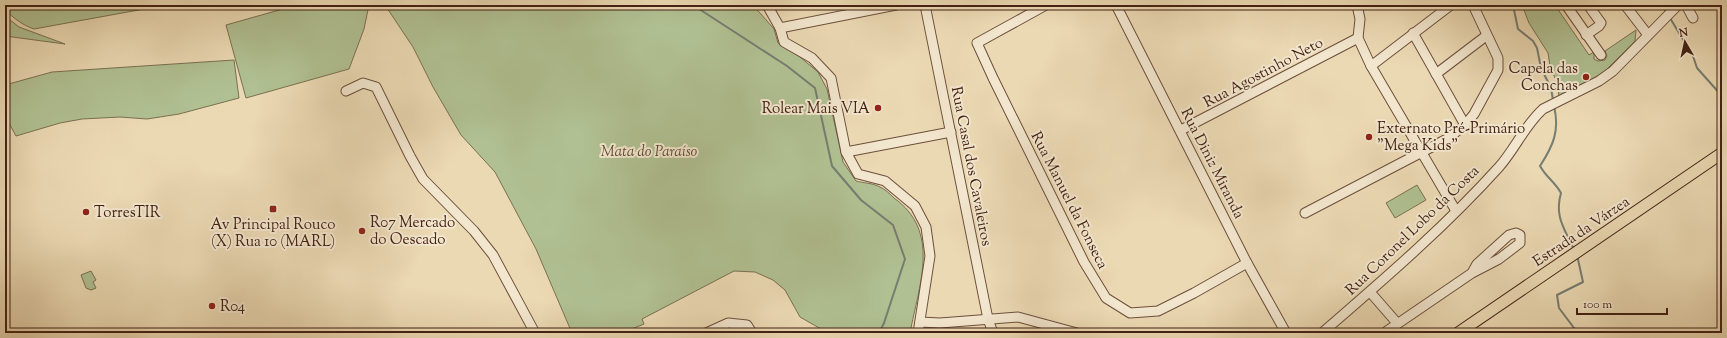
<svg xmlns="http://www.w3.org/2000/svg" width="1727" height="338" font-family="'Sorts Mill Goudy',serif">
<rect width="100%" height="100%" fill="#ebd9b3"/>
<filter id="stains"><feTurbulence type="fractalNoise" baseFrequency=".005" numOctaves="4"/><feColorMatrix values="0 0 0 0 .2 0 0 0 0 .09 0 0 0 0 .02 0 0 0 .5 -.17"/></filter>
<radialGradient id="worn" r=".72"><stop offset=".6" stop-color="#630" stop-opacity="0"/><stop offset="1" stop-color="#630" stop-opacity=".3"/></radialGradient>
<g fill="#b0c092" stroke="#7a7052">
<path d="M 5,5 L 166,5 L 34,29 C 22,25 14,18 5,10 Z"/>
<path d="M 297,5 L 369,5 L 364,29 L 349,69 L 246,98 L 226,25 Z"/>
<path d="M 385,5 L 753,5 L 774,29 L 778,43 L 800,57 L 818,72 L 827,89 L 843,162 L 856,181 C 863,183 873,183 880,187 C 885,189 890,194 894,198 C 940,231 920,282 911,328 L 912,333 L 828,333 L 800,317 L 785,290 L 773,280 L 755,272 L 734,271 L 642,319 L 644,324 L 622,333 L 572,333 L 536,249 L 495,172 L 461,135 L 433,87 L 413,47 Z"/>
<path d="M 1522,5 L 1555,5 L 1589,55 L 1594,52 L 1594,59 L 1598,61 L 1605,60 L 1607,56 L 1605,51 L 1636,30 L 1635,41 L 1602,74 L 1559,96 L 1557,83 L 1550,66 L 1548,53 L 1529,23 Z"/>
<path d="M 5,16 L 19,27 L 65,44 L 5,36 Z"/>
<path d="M 234,60 L 239,98 L 179,114 L 147,119 L 120,117 L 82,119 L 60,123 L 16,136 L 5,116 L 5,85 L 52,72 Z"/>
<path d="M 1417,185 L 1426,200 L 1395,218 L 1386,203 Z"/>
<path d="M 91,271 L 96,280 L 93,282 L 96,288 L 91,290 L 86,288 L 81,275 Z"/>
</g>
<g fill="none" stroke-linecap="round" stroke-linejoin="round">
<g stroke="#767d71" stroke-width="2">
<path d="M 693,5 L 787,66 L 815,88 L 832,166 L 861,200 L 893,225 L 905,259 L 884,323 L 879,333"/>
<path d="M 1513,5 L 1518,29 L 1533,41 L 1537,48 L 1541,68 L 1551,88 L 1553,100"/>
<path d="M 1662,5 L 1667,13"/>
<path d="M 1670,18 L 1693,56 L 1697,68 L 1722,96"/>
<path d="M 1554,106 C 1560,131 1553,146 1540,166 C 1546,177 1555,182 1561,193 C 1554,217 1565,229 1574,250"/>
<path d="M 1577,255 L 1583,282 L 1557,295 L 1559,308 L 1574,328 L 1583,333"/>
</g>
<g stroke="#6d4f3b" stroke-width="11">
<g id="minor">
<path d="M 767,5 L 780,28 L 784,42 L 812,58 L 831,78 L 846,152 L 858,174 L 885,181 L 915,206 L 926,227 L 930,256 L 918,333"/>
<path d="M 925,5 L 988,319 L 993,333"/>
<path d="M 1046,5 L 977,43 L 993,78 L 1084,262 L 1106,298 L 1130,313 L 1158,311 L 1194,293 L 1247,263"/>
<path d="M 1116,5 L 1247,263 L 1286,333"/>
<path d="M 1357,5 L 1360,19 L 1358,38 L 1371,66 L 1456,211"/>
<path d="M 1566,5 L 1601,55"/>
<path d="M 1625,5 L 1648,35"/>
<path d="M 1686,5 L 1693,18"/>
<path d="M 780,28 L 896,5"/>
<path d="M 1413,33 L 1465,125"/>
<path d="M 1586,35 L 1599,26 L 1601,23 L 1588,5"/>
<path d="M 1371,66 L 1451,5"/>
<path d="M 1436,74 L 1486,36"/>
<path d="M 346,91 L 363,83 L 376,87 L 410,156 L 423,179 L 474,231 L 493,255 L 535,333"/>
<path d="M 1181,130 L 1358,38"/>
<path d="M 846,152 L 951,132"/>
<path d="M 1305,213 L 1447,139 L 1465,125 L 1474,114 L 1498,70 L 1498,58 L 1473,5"/>
<path d="M 1370,292 L 1397,323"/>
<path d="M 920,322 L 940,323 L 1018,317 L 1077,333"/>
<path d="M 706,333 L 728,323 L 747,325 L 752,333"/>
<path d="M 1322,333 C 1383,280 1445,227 1499,167 C 1515,149 1525,125 1543,109 L 1599,81 L 1613,71 L 1678,5"/>
<path d="M 1384,333 L 1472,273 L 1499,259 L 1520,243 L 1520,235 L 1516,233 L 1509,235 L 1477,264 L 1472,273"/>
</g>
</g>
<g stroke="#432113" stroke-width="13">
<path id="major" d="M 1458,333 L 1722,153"/>
</g>
<use href="#minor" stroke="#f2e6ce" stroke-width="9"/>
<use href="#major" stroke="#ebd9b3" stroke-width="11"/>
</g>
<g fill="#8f2418" stroke="#f2e6ce" stroke-width="1.5">
<circle cx="1586" cy="77" r="4"/>
<circle cx="878" cy="108" r="4"/>
<circle cx="1369" cy="137" r="4"/>
<rect x="269" y="205" width="8" height="8" rx="2"/>
<circle cx="86" cy="212" r="4"/>
<circle cx="362" cy="231" r="4"/>
<circle cx="212" cy="306" r="4"/>
</g>
<g text-anchor="middle" stroke-width="4" stroke-linejoin="round" paint-order="stroke">
<g font-size="15" fill="#432113" stroke="#f2e6ce" text-anchor="start">
<text x="1578" y="73" text-anchor="end">Capela das<tspan x="1578" dy="17">Conchas</tspan></text>
<text x="870" y="113" text-anchor="end">Rolear Mais VIA</text>
<text x="1377" y="133">Externato Pré-Primário<tspan x="1377" dy="17">"Mega Kids"</tspan></text>
<text x="94" y="217">TorresTIR</text>
<text x="370" y="227">R07 Mercado<tspan x="370" dy="17">do Oescado</tspan></text>
<text x="273" y="229" text-anchor="middle">Av Principal Rouco<tspan x="273" dy="17">(X) Rua 10 (MARL)</tspan></text>
<text x="220" y="311">R04</text>
</g>
<g font-size="15" fill="#432113" stroke="#f2e6ce">
<text transform="translate(1263 72) rotate(-28)" y="5">Rua Agostinho Neto</text>
<text transform="translate(1213 163) rotate(63)" y="5">Rua Diniz Miranda</text>
<text transform="translate(972 166) rotate(79)" y="5">Rua Casal dos Cavaleiros</text>
<text transform="translate(1070 200) rotate(63)" y="5">Rua Manuel da Fonseca</text>
<text transform="translate(1412 230) rotate(-44)" y="5">Rua Coronel Lobo da Costa</text>
<text transform="translate(1581 231) rotate(-34)" y="5">Estrada da Várzea</text>
</g>
<g font-size="15" font-style="italic" fill="#5e4933" stroke="#f2e6ce">
<text x="649" y="156">Mata do Paraíso</text>
</g>
</g>
<rect width="1727" height="338" fill="none" stroke="#ebd9b3" stroke-width="20"/>
<rect x="6" y="6" width="1715" height="326" fill="none" stroke="#432113" stroke-width="2"/>
<rect x="10" y="10" width="1707" height="318" fill="none" stroke="#432113"/>
<g transform="translate(1685 42) rotate(351)" stroke="#f2e6ce" stroke-width="3" paint-order="stroke">
<path d="M0-3L7 15L0 10L-7 15Z" fill="#432113"/>
<text y="-6" font-size="11" font-weight="bold" text-anchor="middle" fill="#432113">N</text>
</g>
<path d="M1577 308v6h90v-6" fill="none" stroke="#432113" stroke-width="2"/>
<text x="1583" y="308" font-size="12" fill="#432113" stroke="#f2e6ce" stroke-width="3" paint-order="stroke">100 m</text>
<rect width="100%" height="100%" filter="url(#stains)"/>
<rect width="100%" height="100%" fill="url(#worn)"/>
</svg>
